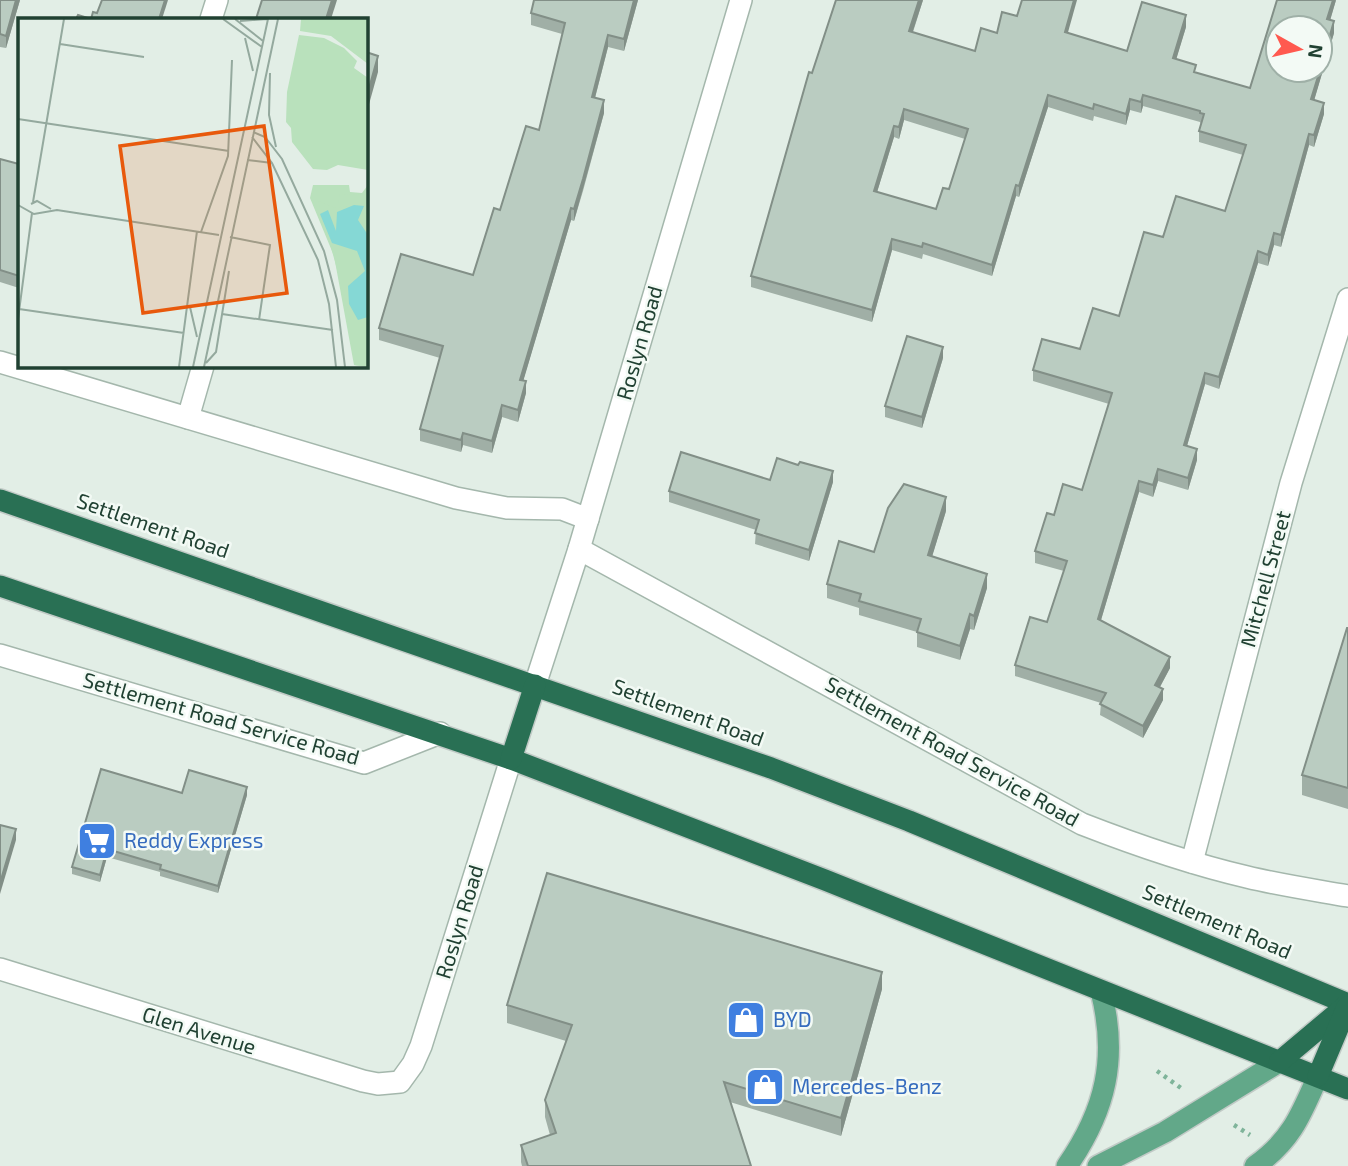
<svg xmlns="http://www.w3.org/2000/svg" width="1348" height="1166" font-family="'Exo 2',sans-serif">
<rect width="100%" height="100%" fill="#e2eee6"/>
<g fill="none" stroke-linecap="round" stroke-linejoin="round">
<g stroke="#a4b7ac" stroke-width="24">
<g id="minor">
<path d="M 211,19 L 217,0"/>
<path d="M 0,362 L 456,498 L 507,508 L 562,509 L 588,519"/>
<path d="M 188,418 L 203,366"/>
<path d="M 579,549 L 1082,824 C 1136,845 1191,864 1247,877 C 1280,885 1314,890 1348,896"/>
<path d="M 0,655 L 364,763 L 440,733"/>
<path d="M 535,685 L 579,549 L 741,0"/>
<path d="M 1192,862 L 1291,483 L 1348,299"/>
<path d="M 0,969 L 363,1081 L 378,1084 L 400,1082 L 413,1064 L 421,1046 L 511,759"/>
</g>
</g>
<g stroke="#c1cac6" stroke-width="24">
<g id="major">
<path d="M 1067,1166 C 1106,1110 1118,1058 1101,991"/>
<path d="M 1098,1166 L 1165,1132 L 1279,1062"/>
<path d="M 1255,1166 C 1291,1141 1301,1115 1318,1076"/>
</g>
</g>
<g stroke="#c1cac6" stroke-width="24">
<g id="highway">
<path d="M 0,500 L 771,768 L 909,821 L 1348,1004"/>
<path d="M 0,586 L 511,759 L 825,880 L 1348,1089"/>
<path d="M 511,759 L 535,685"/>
<path d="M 1279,1062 L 1348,1004"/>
<path d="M 1318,1076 L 1347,1007"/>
</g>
</g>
<g stroke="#7fb49a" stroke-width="4.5" stroke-dasharray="3.5 5" stroke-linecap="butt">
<path d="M 1157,1071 L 1181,1088"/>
<path d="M 1234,1125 L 1250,1135"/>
</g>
<use href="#minor" stroke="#fff" stroke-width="21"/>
<use href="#major" stroke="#62a889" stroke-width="21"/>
<use href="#highway" stroke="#297054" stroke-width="21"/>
</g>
<g fill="#a0afa6" fill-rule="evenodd">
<path d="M 0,0 L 20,0 L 6,48 L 0,47 Z"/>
<path d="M 638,0 L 624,51 L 608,47 L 595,98 L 604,113 L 583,191 L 574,221 L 571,220 L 523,381 L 526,393 L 518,422 L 502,417 L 492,453 L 463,445 L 461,452 L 420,441 L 420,429 L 440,358 L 379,340 L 379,328 L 473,275 L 500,210 L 539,130 L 562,34 L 531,25 L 531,13 Z"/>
<path d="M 923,0 L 913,32 L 975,51 L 997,33 L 1068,33 L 1127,51 L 1186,27 L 1176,59 L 1196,73 L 1250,88 L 1336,0 L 1330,20 L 1334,33 L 1314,100 L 1324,114 L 1314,147 L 1309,145 L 1281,247 L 1274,245 L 1268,266 L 1258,263 L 1219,389 L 1205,384 L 1187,446 L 1197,460 L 1188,490 L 1158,481 L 1153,497 L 1139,492 L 1101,620 L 1170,668 L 1160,687 L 1163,700 L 1143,738 L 1100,715 L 1101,703 L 1015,676 L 1015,665 L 1047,622 L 1064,571 L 1035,563 L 1035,551 L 1054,515 L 1082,490 L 1109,404 L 1033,381 L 1033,370 L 1080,349 L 1119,316 L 1163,237 L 1225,211 L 1243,155 L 1199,142 L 1199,131 L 1201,124 L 1200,122 L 1143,106 L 1141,113 L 1130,110 L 1126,125 L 1094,116 L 1093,121 L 1048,107 L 1019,197 L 1016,196 L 992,276 L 923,254 L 922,259 L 892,250 L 872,322 L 751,287 L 751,276 L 812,73 ZM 904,120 L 965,139 L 949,189 L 936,209 L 877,192 L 894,137 L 899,139 Z"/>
<path d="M 0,159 L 19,164 L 19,288 L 0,282 Z"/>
<path d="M 943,358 L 922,428 L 885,417 L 885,406 Z"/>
<path d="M 770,480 L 833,482 L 809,561 L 755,544 L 756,530 L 669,502 L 669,491 Z"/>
<path d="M 946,511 L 932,556 L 987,588 L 974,630 L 970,629 L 960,660 L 917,647 L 917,632 L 859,615 L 859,608 L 827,598 L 827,584 L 874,552 Z"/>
<path d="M 1348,628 L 1348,809 L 1302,795 L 1302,775 Z"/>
<path d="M 182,793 L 247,795 L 218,893 L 160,876 L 160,872 L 107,857 L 100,882 L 72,874 L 72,867 Z"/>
<path d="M 882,989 L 841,1136 L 730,1102 L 751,1166 L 522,1166 L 521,1162 L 521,1145 L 550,1135 L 545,1117 L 545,1100 L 566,1041 L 507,1023 L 507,1005 Z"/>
</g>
<g fill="#828f87">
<path d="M 16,0 L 20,0 L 6,48 L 6,36 Z"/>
<path d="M 165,0 L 168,0 L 162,19 L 159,19 Z"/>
<path d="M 332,0 L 337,0 L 331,19 L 326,19 Z"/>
<path d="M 634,0 L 638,0 L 624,51 L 624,39 Z"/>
<path d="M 919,0 L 923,0 L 909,43 L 909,31 Z"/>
<path d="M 1074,0 L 1077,0 L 1065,43 L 1065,32 Z"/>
<path d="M 1333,0 L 1336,0 L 1327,31 L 1327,19 Z"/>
<path d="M 1186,15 L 1186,27 L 1173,70 L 1173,58 Z"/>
<path d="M 1334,21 L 1334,33 L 1311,111 L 1311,99 Z"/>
<path d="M 608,35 L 608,47 L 592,109 L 592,97 Z"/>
<path d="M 378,56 L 378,72 L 366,115 L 366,99 Z"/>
<path d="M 1048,95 L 1048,107 L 1019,197 L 1019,186 Z"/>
<path d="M 1143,95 L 1143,106 L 1141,113 L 1141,102 Z"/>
<path d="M 1130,99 L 1130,110 L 1126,125 L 1126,114 Z"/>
<path d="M 604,100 L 604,113 L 574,221 L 574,209 Z"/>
<path d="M 1324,103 L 1324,114 L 1314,147 L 1314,135 Z"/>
<path d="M 904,109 L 904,120 L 899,139 L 899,127 Z"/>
<path d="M 894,126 L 894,137 L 874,202 L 874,191 Z"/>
<path d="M 1309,134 L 1309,145 L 1281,247 L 1281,235 Z"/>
<path d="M 1016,185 L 1016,196 L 992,276 L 992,265 Z"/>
<path d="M 571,208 L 571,220 L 520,392 L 520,380 Z"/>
<path d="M 1274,233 L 1274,245 L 1268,266 L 1268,255 Z"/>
<path d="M 892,239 L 892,250 L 872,322 L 872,310 Z"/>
<path d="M 1258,251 L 1258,263 L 1219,389 L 1219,377 Z"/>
<path d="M 943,347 L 943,358 L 922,428 L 922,417 Z"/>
<path d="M 1205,373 L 1205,384 L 1184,456 L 1184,445 Z"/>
<path d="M 526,381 L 526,393 L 518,422 L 518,410 Z"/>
<path d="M 502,405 L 502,417 L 492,453 L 492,441 Z"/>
<path d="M 463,433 L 463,445 L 461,452 L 461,440 Z"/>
<path d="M 1197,449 L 1197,460 L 1188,490 L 1188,478 Z"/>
<path d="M 1158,469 L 1158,481 L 1153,497 L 1153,485 Z"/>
<path d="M 833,471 L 833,482 L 809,561 L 809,550 Z"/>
<path d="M 1139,481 L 1139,492 L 1098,630 L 1098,619 Z"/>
<path d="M 946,497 L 946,511 L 928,570 L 928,555 Z"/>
<path d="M 987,574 L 987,588 L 974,630 L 974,616 Z"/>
<path d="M 970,614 L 970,629 L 960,660 L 960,646 Z"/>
<path d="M 1170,657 L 1170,668 L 1155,696 L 1155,685 Z"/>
<path d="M 1163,689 L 1163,700 L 1143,738 L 1143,726 Z"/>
<path d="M 247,787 L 247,795 L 218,893 L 218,886 Z"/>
<path d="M 16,829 L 16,840 L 0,894 L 0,883 Z"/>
<path d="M 107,849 L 107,857 L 100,882 L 100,875 Z"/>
<path d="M 882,972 L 882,989 L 841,1136 L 841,1118 Z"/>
</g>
<g fill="#baccc1" stroke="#828f87" stroke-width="2" fill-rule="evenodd">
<path d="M 0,0 L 16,0 L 6,36 L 0,34 Z"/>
<path d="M 102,0 L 165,0 L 159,19 L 76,19 L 78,15 L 91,19 L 93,12 L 97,13 Z"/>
<path d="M 262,0 L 332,0 L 326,19 L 256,19 Z"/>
<path d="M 534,0 L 634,0 L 624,39 L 608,35 L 592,97 L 604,100 L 583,179 L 574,209 L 571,208 L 520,380 L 526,381 L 518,410 L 502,405 L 492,441 L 463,433 L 461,440 L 420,429 L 443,346 L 379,328 L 401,254 L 473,275 L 494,208 L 500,210 L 526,126 L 539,130 L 565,23 L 531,13 Z"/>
<path d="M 836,0 L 919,0 L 909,31 L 975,51 L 981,28 L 997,33 L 1002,12 L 1017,16 L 1022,0 L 1074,0 L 1065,32 L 1127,51 L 1142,2 L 1186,15 L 1173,58 L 1196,65 L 1194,72 L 1250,88 L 1277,0 L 1333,0 L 1327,19 L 1334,21 L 1320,70 L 1320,28 L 1278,28 L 1278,70 L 1320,70 L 1311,99 L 1324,103 L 1314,135 L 1309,134 L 1281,235 L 1274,233 L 1268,255 L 1258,251 L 1219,377 L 1205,373 L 1184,445 L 1197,449 L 1188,478 L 1158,469 L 1153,485 L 1139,481 L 1098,619 L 1170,657 L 1155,685 L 1163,689 L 1143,726 L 1100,704 L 1106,693 L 1015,665 L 1030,617 L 1047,622 L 1067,561 L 1035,551 L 1047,513 L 1054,515 L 1063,484 L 1082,490 L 1112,393 L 1033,370 L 1042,339 L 1080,349 L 1093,308 L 1119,316 L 1144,232 L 1163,237 L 1176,196 L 1225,211 L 1246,145 L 1199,131 L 1204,114 L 1200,113 L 1200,111 L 1143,95 L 1141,102 L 1130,99 L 1126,114 L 1094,104 L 1093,109 L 1048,95 L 1019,186 L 1016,185 L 992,265 L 923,243 L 922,247 L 892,239 L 872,310 L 751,276 L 809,72 L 812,73 ZM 904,109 L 968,129 L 949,189 L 943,188 L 936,209 L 874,191 L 894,126 L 899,127 Z"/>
<path d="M 366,52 L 378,56 L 366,99 Z"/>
<path d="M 0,159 L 19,164 L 19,276 L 0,270 Z"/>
<path d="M 907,336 L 943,347 L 922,417 L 885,406 Z"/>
<path d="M 681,452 L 770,480 L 777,458 L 798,465 L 800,462 L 833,471 L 809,550 L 755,533 L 759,520 L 669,491 Z"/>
<path d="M 904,484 L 946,497 L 928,555 L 987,574 L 974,616 L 970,614 L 960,646 L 917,632 L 921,619 L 859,601 L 861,594 L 827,584 L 839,541 L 874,552 L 888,508 Z"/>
<path d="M 1347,628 L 1348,628 L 1348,788 L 1302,775 Z"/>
<path d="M 101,769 L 182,793 L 189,770 L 247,787 L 218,886 L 160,869 L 161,865 L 107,849 L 100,875 L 72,867 Z"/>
<path d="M 0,825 L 16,829 L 0,883 Z"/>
<path d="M 547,873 L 882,972 L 841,1118 L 724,1082 L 751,1166 L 528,1166 L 521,1145 L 556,1133 L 545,1100 L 572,1025 L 507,1005 Z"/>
</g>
<defs>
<g id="supermarket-square" transform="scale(2.0125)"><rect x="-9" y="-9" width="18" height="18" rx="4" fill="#3f7fe0" stroke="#f3faf5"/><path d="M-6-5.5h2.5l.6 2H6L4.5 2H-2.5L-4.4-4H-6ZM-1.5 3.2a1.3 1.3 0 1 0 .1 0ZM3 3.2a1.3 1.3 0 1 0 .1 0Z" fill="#fff"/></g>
<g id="shop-square" transform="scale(2.0125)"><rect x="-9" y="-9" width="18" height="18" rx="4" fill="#3f7fe0" stroke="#f3faf5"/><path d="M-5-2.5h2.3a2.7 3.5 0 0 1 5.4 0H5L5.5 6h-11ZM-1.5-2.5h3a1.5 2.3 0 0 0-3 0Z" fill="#fff"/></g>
</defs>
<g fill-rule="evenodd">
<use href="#supermarket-square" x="97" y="841"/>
<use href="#shop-square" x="746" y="1020"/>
<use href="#shop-square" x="765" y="1087"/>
</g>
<g text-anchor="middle" stroke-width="5" stroke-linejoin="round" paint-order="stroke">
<g font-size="21" fill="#204132" stroke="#f3faf5">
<text transform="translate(640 343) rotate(-74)" y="7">Roslyn Road</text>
<text transform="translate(153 526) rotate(19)" y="7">Settlement Road</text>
<text transform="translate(1266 579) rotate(-75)" y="7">Mitchell Street</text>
<text transform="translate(688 713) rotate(20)" y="7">Settlement Road</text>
<text transform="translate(221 719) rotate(16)" y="7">Settlement Road Service Road</text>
<text transform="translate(952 752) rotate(29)" y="7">Settlement Road Service Road</text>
<text transform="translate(460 922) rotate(-73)" y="7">Roslyn Road</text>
<text transform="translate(1217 922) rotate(23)" y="7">Settlement Road</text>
<text transform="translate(199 1031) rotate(17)" y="7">Glen Avenue</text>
</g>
<g font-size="21" fill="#366cbe" stroke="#f3faf5" text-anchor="start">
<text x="124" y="848">Reddy Express</text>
<text x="773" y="1027">BYD</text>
<text x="792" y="1094">Mercedes-Benz</text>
</g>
</g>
<g transform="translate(18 18)">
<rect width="350" height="350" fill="#e2eee6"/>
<path d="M 295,167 L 331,167 L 332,174 L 344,175 L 350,167 L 350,349 L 336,347 L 316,238 L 292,180 Z" fill="#b9e1bc"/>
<path d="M 350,177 L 350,189 L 320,188 L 322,176 Z" fill="#b9e1bc"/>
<path d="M 283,1 L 350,1 L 350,46 L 313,18 L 282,13 ZM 281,17 L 306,20 L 326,30 L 339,43 L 336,50 L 350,60 L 350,152 L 320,147 L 309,152 L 295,151 L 274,124 L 273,110 L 268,104 L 269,74 ZM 300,183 L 317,190 L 350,187 L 350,349 L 336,347 L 346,332 L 333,327 L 333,301 Z" fill="#b9e1bc"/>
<path d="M 336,187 L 346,188 L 340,202 L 350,217 L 350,299 L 340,302 L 331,286 L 330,268 L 347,253 L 339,233 L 314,225 L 302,196 L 310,192 L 318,213 L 319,194 Z" fill="#85d8d5"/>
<path fill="none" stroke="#94a99e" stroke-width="2" d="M 205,1 L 244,29M 217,1 L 245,23M 222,3 L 249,1M 227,20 L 235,53M 42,26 L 126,39M 252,55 L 251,97 L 258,129M 0,101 L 211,133M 235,114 L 247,119 L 264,141 L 306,233 L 319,282 L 327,349M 234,119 L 254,145 L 300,242 L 311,286 L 318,349M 229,142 L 254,145M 15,184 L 46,1M 13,186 L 19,183 L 33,191M 0,187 L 16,196 L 39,192 L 201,217M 183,214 L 210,138 L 214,42M 212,219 L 252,227 L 241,302M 172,289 L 179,319M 1,291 L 166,315M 204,296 L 315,312M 0,301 L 14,195M 188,345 L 198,334 L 211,253M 161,349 L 179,213M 175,349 L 250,1M 186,349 L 260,1"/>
<path fill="#e8590c" fill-opacity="0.15" stroke="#e8590c" stroke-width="3.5" d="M 246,108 L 269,275 L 125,295 L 102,128 Z"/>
<rect width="350" height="350" fill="none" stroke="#204132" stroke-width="3.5"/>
</g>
<g transform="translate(1299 49) rotate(98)"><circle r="33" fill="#f3faf5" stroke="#9fb0a7" stroke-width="2"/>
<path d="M0-5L12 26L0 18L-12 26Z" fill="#ff594f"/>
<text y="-10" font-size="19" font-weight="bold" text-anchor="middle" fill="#204132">N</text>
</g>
</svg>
